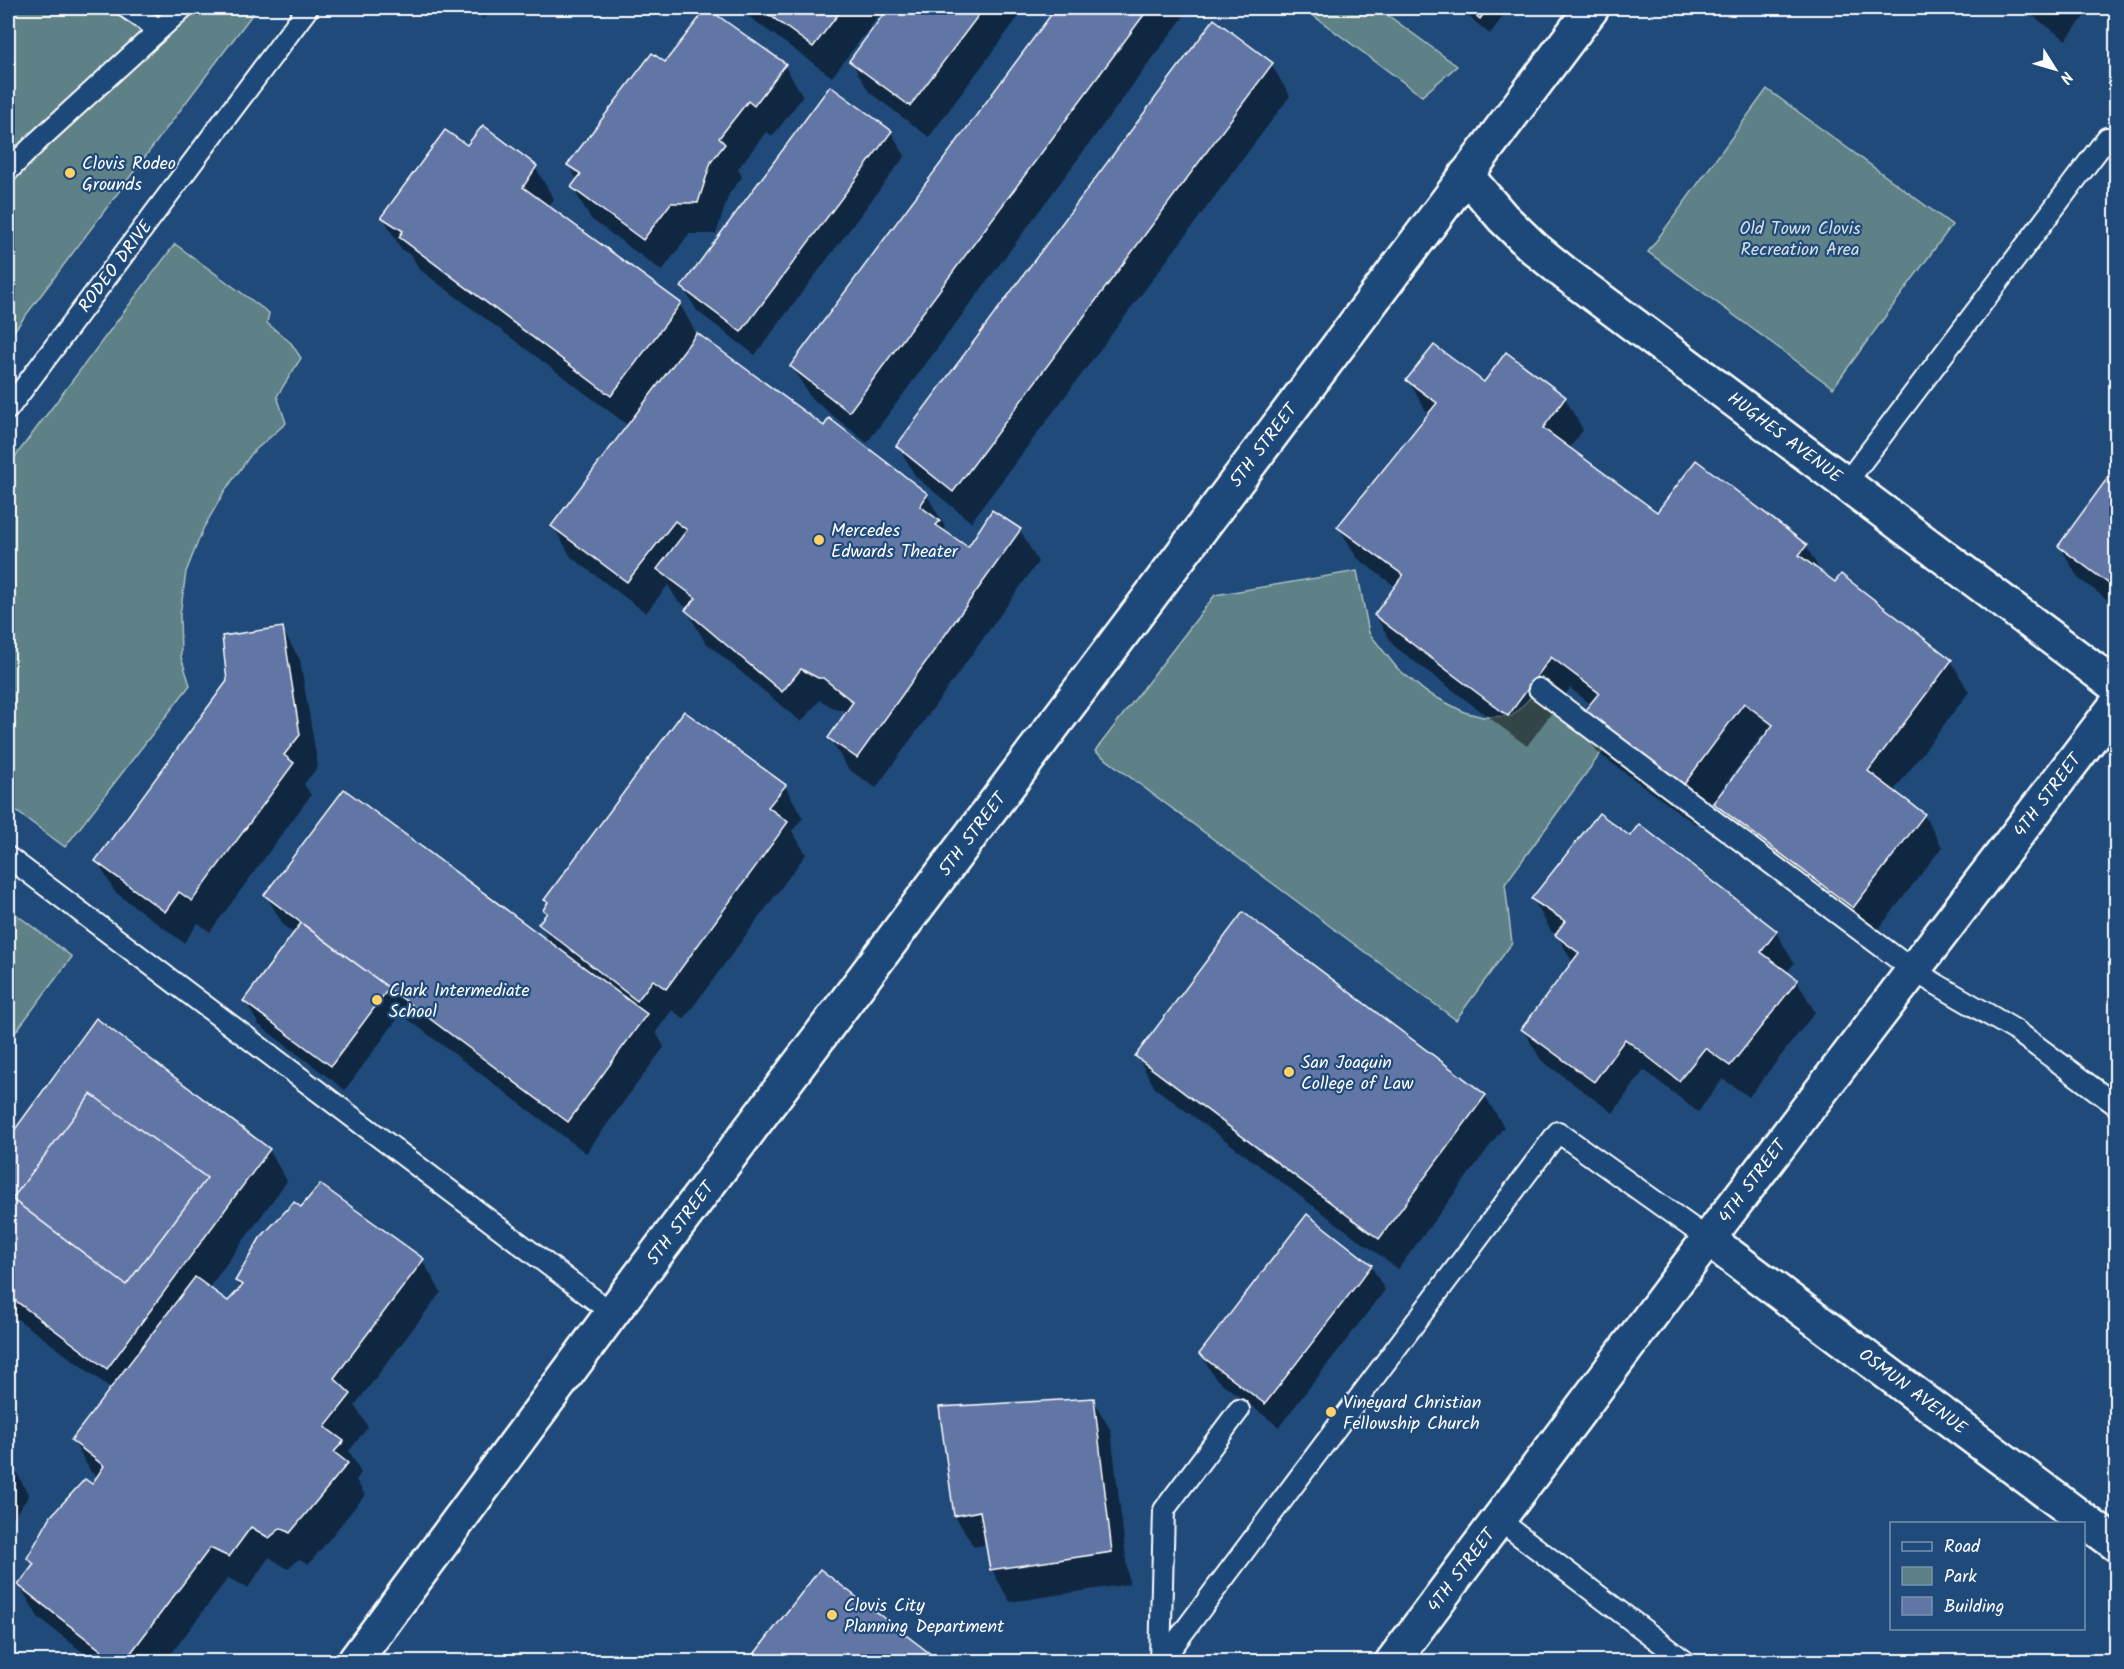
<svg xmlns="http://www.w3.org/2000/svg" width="2124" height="1669" font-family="Kalam,sans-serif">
<rect width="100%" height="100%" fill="#1f4a7a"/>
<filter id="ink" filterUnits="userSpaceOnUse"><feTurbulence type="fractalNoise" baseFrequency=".0167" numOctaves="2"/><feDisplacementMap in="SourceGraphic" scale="12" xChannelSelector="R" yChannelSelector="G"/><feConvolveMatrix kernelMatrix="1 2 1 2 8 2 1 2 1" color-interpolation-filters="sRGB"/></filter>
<g filter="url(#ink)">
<g fill="#5d8186" stroke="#aec0c2" stroke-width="1.5">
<path d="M 8,8 L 257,8 L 8,339 Z"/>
<path d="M 1303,8 L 1378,8 L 1457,66 L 1422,96 Z"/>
<path d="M 1767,89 L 1952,225 L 1833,388 L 1648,252 Z"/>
<path d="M 175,244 L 269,313 L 267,323 L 291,343 L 301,358 L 277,396 L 286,423 L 252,453 L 224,492 L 203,529 L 186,572 L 180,615 L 181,657 L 190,685 L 65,847 L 8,805 L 8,466 Z"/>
<path d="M 1357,571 L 1369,633 L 1397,668 L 1426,692 L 1464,712 L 1483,717 L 1512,716 L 1539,689 L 1609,742 L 1505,884 L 1512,943 L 1456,1020 L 1095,751 L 1215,595 Z"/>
<path d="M 8,908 L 72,957 L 8,1042 Z"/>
</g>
<g fill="#0007" fill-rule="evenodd">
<path d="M 469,8 L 492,8 L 484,19 Z"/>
<path d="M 737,8 L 885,8 L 832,77 Z"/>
<path d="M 890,8 L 1025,8 L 929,137 L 869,92 L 851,61 Z"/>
<path d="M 1058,8 L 1184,8 L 1187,12 L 867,443 L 810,397 L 792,366 Z"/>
<path d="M 1458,8 L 1509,8 L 1490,34 Z"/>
<path d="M 2022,8 L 2091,8 L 2066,40 Z"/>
<path d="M 665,64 L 784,65 L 803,96 L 773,136 L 766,132 L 738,169 L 742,177 L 729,194 L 716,234 L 689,234 L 662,271 L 591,219 L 573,188 L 578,181 L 569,165 Z"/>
<path d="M 1271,64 L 1290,96 L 971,522 L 916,477 L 898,446 Z"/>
<path d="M 891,132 L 905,156 L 755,355 L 697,311 L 683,287 Z"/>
<path d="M 467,147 L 535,167 L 554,199 L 548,207 L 680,304 L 697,335 L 824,428 L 829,420 L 927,495 L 945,527 L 943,530 L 945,533 L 968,549 L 1020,530 L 1038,562 L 876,788 L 848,769 L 830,738 L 847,713 L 843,710 L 837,710 L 820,700 L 801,722 L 705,642 L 687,611 L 688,609 L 677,600 L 668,585 L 646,613 L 571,557 L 553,526 L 629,426 L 419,269 L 412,256 L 401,249 L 383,217 Z"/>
<path d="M 1408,380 L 1484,384 L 1565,398 L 1583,430 L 1569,449 L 1658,514 L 1696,462 L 1806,546 L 1822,574 L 1951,661 L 1969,692 L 1893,792 L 1924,815 L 1942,847 L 1871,939 L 1733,834 L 1713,800 L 1695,824 L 1597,752 L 1579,721 L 1592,705 L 1570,688 L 1527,746 L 1394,646 L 1375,615 L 1396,587 L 1357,558 L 1339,527 L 1430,414 L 1426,411 ZM 1763,734 L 1766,736 L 1723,792 L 1721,790 Z"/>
<path d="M 2110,479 L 2116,484 L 2116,606 L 2078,578 L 2060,546 Z"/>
<path d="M 282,629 L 300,660 L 318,767 L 304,784 L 311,795 L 210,932 L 198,923 L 184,943 L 115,892 L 97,861 Z"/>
<path d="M 785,786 L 803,818 L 792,831 L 806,854 L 684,1019 L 672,1010 L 656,1032 L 664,1047 L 586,1153 L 401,1014 L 345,1090 L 259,1025 L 245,1001 L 295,934 L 284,926 L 266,895 L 552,945 L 540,924 L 548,914 L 545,910 L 549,904 L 546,900 Z"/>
<path d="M 1630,838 L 1776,932 L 1794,963 L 1787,973 L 1797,981 L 1815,1012 L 1749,1097 L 1723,1079 L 1698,1112 L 1644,1070 L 1613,1113 L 1541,1060 L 1523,1029 L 1573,963 L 1557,935 L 1551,931 L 1533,899 Z"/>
<path d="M 96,1020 L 269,1150 L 287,1181 L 208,1289 L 228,1303 L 241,1289 L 236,1281 L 301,1209 L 422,1260 L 441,1292 L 355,1405 L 368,1427 L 349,1451 L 361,1473 L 356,1480 L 365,1495 L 309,1564 L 299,1559 L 288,1569 L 269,1557 L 248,1588 L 228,1578 L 165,1662 L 95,1662 L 38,1617 L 20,1586 L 34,1567 L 29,1558 L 98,1478 L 91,1472 L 73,1440 L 112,1389 L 8,1312 L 8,1142 Z"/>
<path d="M 1137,1056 L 1485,1096 L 1504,1127 L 1398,1269 L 1155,1088 Z"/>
<path d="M 1371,1266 L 1385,1290 L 1279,1427 L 1215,1378 L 1201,1354 Z"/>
<path d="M 1093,1400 L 1111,1431 L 1129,1584 L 1010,1602 L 992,1570 L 987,1544 L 974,1547 L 955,1516 Z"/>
<path d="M 8,1445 L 11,1451 L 8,1455 Z"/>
<path d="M 8,1456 L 29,1496 L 8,1524 Z"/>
</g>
<g fill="#6276a6" stroke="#fff" stroke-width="1.5">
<path d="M 707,8 L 786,64 L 754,106 L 748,101 L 719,138 L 725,144 L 711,162 L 698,203 L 671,203 L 643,240 L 571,187 L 581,174 L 567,165 L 652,53 L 665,62 Z"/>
<path d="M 760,8 L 843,8 L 813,47 Z"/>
<path d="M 888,8 L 984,8 L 910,106 L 849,61 Z"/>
<path d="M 1056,8 L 1149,8 L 849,412 L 790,366 Z"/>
<path d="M 1467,8 L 1488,8 L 1480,19 Z"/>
<path d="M 1214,19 L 1273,63 L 953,492 L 896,446 Z"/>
<path d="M 830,86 L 892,131 L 741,332 L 681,287 Z"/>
<path d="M 483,125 L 537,166 L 523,187 L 681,303 L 611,396 L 399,237 L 403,231 L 381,217 L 445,130 L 467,145 Z"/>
<path d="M 697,333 L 824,426 L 829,418 L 928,494 L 920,506 L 940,521 L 936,525 L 968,547 L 992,510 L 1021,529 L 857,758 L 828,738 L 853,702 L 823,678 L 818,678 L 801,669 L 782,692 L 685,610 L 696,598 L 657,569 L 687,530 L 675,521 L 627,582 L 551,526 Z"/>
<path d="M 1434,345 L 1484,382 L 1506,352 L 1566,397 L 1543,428 L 1657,512 L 1696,460 L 1807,545 L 1799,555 L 1835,582 L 1841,574 L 1952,660 L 1868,771 L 1925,814 L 1853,908 L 1713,803 L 1773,725 L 1744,703 L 1677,794 L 1577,720 L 1599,693 L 1551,657 L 1508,716 L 1374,615 L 1403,575 L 1337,527 L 1437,403 L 1406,380 Z"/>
<path d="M 2109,476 L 2116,482 L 2116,589 L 2058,546 Z"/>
<path d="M 283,627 L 300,735 L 284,755 L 294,763 L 192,901 L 179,892 L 165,912 L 95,861 L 227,681 L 222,636 Z"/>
<path d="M 684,711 L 786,785 L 768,807 L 788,822 L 666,989 L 653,980 L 637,1001 L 538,924 L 547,913 L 543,910 L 548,902 L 544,900 Z"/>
<path d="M 344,789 L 647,1014 L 568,1122 L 264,895 Z"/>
<path d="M 1599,813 L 1630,836 L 1639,824 L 1777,931 L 1761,952 L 1798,980 L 1730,1066 L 1705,1048 L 1679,1081 L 1625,1039 L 1594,1082 L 1521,1029 L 1579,953 L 1555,935 L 1565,921 L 1531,899 Z"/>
<path d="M 1243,912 L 1486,1095 L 1379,1239 L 1135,1056 Z"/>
<path d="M 301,923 L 389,988 L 331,1066 L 243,1001 Z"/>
<path d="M 96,1018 L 270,1149 L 107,1369 L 8,1295 L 8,1139 Z"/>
<path d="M 91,1094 L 207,1178 L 126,1285 L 12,1199 Z"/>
<path d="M 320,1184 L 424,1259 L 334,1378 L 351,1394 L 325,1427 L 344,1441 L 334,1452 L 348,1463 L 290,1533 L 281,1528 L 269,1538 L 251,1527 L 229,1557 L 210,1548 L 124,1662 L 116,1662 L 18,1585 L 34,1564 L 27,1558 L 51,1516 L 85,1479 L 92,1484 L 104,1466 L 71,1440 L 195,1277 L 228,1301 L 243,1285 L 235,1281 L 260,1238 L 294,1202 L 301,1207 Z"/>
<path d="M 1307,1214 L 1372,1265 L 1265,1404 L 1199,1354 Z"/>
<path d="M 1094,1398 L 1112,1552 L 990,1570 L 980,1511 L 954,1516 L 939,1407 Z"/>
<path d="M 8,1464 L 16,1471 L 8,1482 Z"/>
<path d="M 820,1569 L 941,1662 L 748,1662 Z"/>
</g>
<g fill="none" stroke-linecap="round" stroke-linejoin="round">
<g stroke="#fff" stroke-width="24">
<g id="lane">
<path d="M 127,8 L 158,29"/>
<path d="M 8,171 L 39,140 L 183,8"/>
<path d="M 8,409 L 308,8"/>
<path d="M 1846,483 L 2107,138 L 2116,146"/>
<path d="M 1539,689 L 1914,971 L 2015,1030 L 2116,1105"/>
<path d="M 8,857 L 612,1313"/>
<path d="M 1499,1520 L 1686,1662"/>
<path d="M 1160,1661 L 1164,1510 L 1239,1410"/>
<path d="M 1161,1662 L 1558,1132 L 1708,1239"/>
</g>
</g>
<g stroke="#fff" stroke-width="38">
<g id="street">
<path d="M 1466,175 L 1503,218 L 1534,248 L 1566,274 L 2116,686"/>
<path d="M 1708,1239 L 2116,1544"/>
<path d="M 1392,1662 L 1708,1239 L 2116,705"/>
</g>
</g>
<g stroke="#fff" stroke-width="38">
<path id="secondary" d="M 354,1662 L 612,1313 L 1592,8"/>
</g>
<use href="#lane" stroke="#1f4a7a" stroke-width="20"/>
<use href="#street" stroke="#1f4a7a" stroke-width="33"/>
<use href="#secondary" stroke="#1f4a7a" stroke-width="33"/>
</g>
</g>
<g fill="#ffd166" stroke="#1f4a7a" stroke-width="2">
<circle cx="70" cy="173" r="6"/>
<circle cx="819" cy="540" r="6"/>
<circle cx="377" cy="1000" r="6"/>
<circle cx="1289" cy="1072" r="6"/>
<circle cx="1331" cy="1412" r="6"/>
<circle cx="832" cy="1615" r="6"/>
</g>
<g text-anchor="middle" stroke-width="4.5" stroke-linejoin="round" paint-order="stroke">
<g font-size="18" fill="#fff" stroke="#1f4a7a" text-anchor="start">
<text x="82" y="169">Clovis Rodeo<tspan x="82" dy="21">Grounds</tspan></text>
<text x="831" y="536">Mercedes<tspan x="831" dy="21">Edwards Theater</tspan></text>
<text x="389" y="996">Clark Intermediate<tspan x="389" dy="21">School</tspan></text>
<text x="1301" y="1068">San Joaquin<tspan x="1301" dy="21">College of Law</tspan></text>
<text x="1343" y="1408">Vineyard Christian<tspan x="1343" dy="21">Fellowship Church</tspan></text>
<text x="844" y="1611">Clovis City<tspan x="844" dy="21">Planning Department</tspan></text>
</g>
<g font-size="18" fill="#d6e0e1" stroke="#1f4a7a">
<text x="1800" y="234">Old Town Clovis<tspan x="1800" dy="21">Recreation Area</tspan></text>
</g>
<g font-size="18" fill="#fff" stroke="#1f4a7a">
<text transform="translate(115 266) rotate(-53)" y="6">RODEO DRIVE</text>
<text transform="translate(1785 437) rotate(37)" y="6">HUGHES AVENUE</text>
<text transform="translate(1263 445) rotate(-53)" y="6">5TH STREET</text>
<text transform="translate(2047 795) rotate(-53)" y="6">4TH STREET</text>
<text transform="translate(972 834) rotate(-53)" y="6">5TH STREET</text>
<text transform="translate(1752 1181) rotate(-53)" y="6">4TH STREET</text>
<text transform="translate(680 1223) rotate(-53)" y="6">5TH STREET</text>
<text transform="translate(1913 1391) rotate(37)" y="6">OSMUN AVENUE</text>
<text transform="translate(1461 1570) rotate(-53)" y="6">4TH STREET</text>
</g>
</g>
<rect width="2124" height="1669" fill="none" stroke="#1f4a7a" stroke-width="30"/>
<rect x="15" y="15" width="2094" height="1639" fill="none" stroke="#fff" stroke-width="2" filter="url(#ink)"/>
<rect x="1890" y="1522" width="195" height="108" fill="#1f4a7a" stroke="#7992af" stroke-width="1.5"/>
<rect x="1902" y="1542" width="30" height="9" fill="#1f4a7a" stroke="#7992af" stroke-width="1.5"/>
<text x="1944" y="1552" font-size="18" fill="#ffffff">Road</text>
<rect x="1902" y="1567" width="30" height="18" fill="#5d8186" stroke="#7992af" stroke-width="1.5"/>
<text x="1944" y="1582" font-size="18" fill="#ffffff">Park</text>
<rect x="1902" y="1597" width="30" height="18" fill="#6276a6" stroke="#7992af" stroke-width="1.5"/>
<text x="1944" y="1612" font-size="18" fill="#ffffff">Building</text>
<g transform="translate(2055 69) rotate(127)" stroke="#1f4a7a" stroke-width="4.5" paint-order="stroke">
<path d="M0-4.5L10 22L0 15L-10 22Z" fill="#ffffff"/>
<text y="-9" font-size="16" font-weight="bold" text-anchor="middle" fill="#ffffff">N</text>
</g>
</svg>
